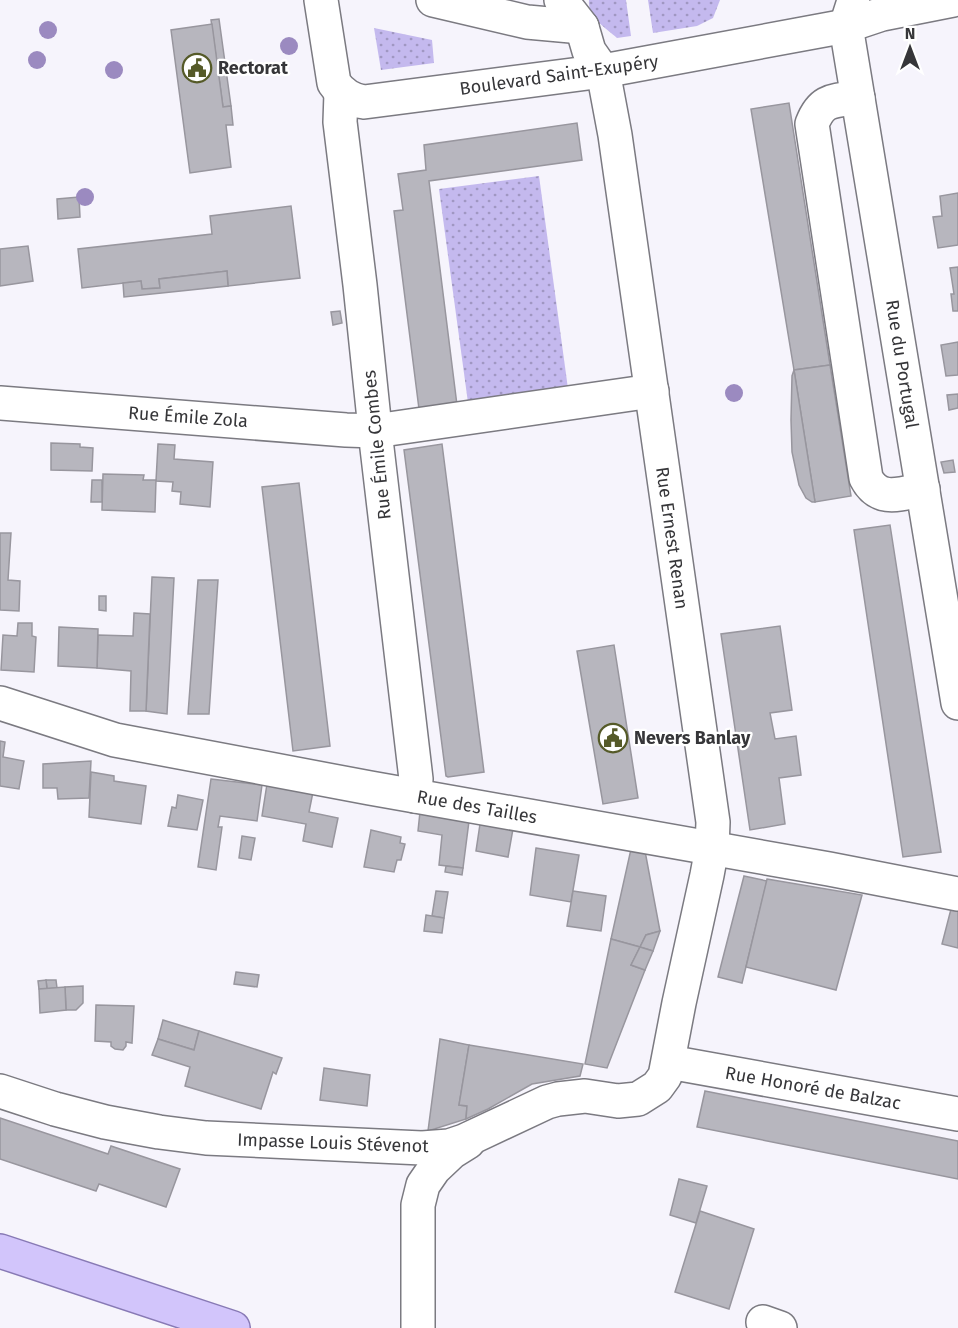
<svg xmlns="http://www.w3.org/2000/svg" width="958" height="1328" font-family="'Fira Sans',sans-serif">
<defs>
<pattern id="grass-dots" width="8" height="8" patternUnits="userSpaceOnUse" patternTransform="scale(1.5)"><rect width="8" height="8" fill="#c4b9ee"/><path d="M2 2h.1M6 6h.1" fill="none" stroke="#a097c2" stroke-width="1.8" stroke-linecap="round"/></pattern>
</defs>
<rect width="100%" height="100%" fill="#f6f4fc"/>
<g fill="url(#grass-dots)">
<path d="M 589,0 L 626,0 L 631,36 L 617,38 C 606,28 587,17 589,0 Z"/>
<path d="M 648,0 L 720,0 L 713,18 L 697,26 L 653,33 Z"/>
<path d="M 374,28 L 432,40 L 434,63 L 381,70 Z"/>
<path d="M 539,176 L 569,396 L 469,410 L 439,189 Z"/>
</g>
<g fill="#b7b6be" stroke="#98969e" stroke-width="1.5">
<path d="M 219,19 L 231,106 L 223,107 L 211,20 Z"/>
<path d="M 212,24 L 223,107 L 231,106 L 233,125 L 226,125 L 231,167 L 190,173 L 171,30 Z"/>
<path d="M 789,103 L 830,365 L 794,370 L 751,109 Z"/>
<path d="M 577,123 L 582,160 L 429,181 L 457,405 L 419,409 L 394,211 L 403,210 L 398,174 L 426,170 L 424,145 Z"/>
<path d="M 958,193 L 958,245 L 938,248 L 933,217 L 942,216 L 940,196 Z"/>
<path d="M 79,197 L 80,217 L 58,219 L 57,199 Z"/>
<path d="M 291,206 L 300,278 L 228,286 L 227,271 L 159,279 L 160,288 L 142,289 L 141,281 L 82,288 L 78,249 L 212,234 L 210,216 Z"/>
<path d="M 28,246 L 33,281 L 0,286 L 0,249 Z"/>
<path d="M 958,267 L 958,311 L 953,311 L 951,294 L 954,294 L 950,268 Z"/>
<path d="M 227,271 L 228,286 L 124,297 L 123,283 L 141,281 L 142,289 L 160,288 L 159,279 Z"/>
<path d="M 340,311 L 342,323 L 333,325 L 331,312 Z"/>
<path d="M 958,342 L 958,375 L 946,376 L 941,345 Z"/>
<path d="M 830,365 L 851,496 L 815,502 L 794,370 Z"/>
<path d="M 794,370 L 815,502 L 812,502 L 806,498 L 799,485 L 792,452 L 791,420 L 792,376 Z"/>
<path d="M 958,394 L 958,408 L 949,410 L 947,395 Z"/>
<path d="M 51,443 L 80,444 L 80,447 L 93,448 L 92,471 L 51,470 Z"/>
<path d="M 158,444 L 175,445 L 174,459 L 213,462 L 210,507 L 180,504 L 181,492 L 172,491 L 173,482 L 156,481 Z"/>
<path d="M 442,444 L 484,772 L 448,777 L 446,776 L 404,450 Z"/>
<path d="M 953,460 L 955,472 L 944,473 L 941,462 Z"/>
<path d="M 103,474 L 144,475 L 143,480 L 156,480 L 155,512 L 102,510 Z"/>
<path d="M 92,480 L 102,480 L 102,502 L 91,502 Z"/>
<path d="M 299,483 L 330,746 L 293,751 L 262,487 Z"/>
<path d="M 890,525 L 941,852 L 903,857 L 854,530 Z"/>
<path d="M 0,533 L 11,533 L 8,580 L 20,581 L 19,611 L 0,610 Z"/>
<path d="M 152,577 L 174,578 L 167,714 L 146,711 Z"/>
<path d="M 198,580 L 218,580 L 209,714 L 188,714 Z"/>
<path d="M 99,596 L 106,596 L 106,611 L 99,610 Z"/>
<path d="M 134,613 L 150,614 L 146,711 L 130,711 L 131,671 L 97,668 L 98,635 L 133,636 Z"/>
<path d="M 18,623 L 32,623 L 32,636 L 36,637 L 34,672 L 1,670 L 3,635 L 17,636 Z"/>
<path d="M 780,626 L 792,710 L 770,713 L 775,739 L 796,736 L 801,775 L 779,778 L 785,824 L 750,830 L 721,634 Z"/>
<path d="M 59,627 L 98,629 L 97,668 L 58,666 Z"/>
<path d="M 614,645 L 638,798 L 603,804 L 577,651 Z"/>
<path d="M 0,741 L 5,742 L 3,757 L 24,761 L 19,789 L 0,786 Z"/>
<path d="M 91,761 L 89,798 L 58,799 L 57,788 L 43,788 L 43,764 Z"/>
<path d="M 91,772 L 114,776 L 114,781 L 146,786 L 141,824 L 89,817 Z"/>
<path d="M 211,779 L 262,785 L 257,821 L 220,816 L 218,827 L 222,827 L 216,870 L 198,867 Z"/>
<path d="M 267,784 L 313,792 L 309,812 L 338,818 L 332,847 L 303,841 L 306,824 L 262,816 Z"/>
<path d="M 178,795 L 203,800 L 197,830 L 168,826 L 172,807 L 176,808 Z"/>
<path d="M 420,812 L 469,821 L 463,868 L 439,865 L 442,835 L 418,831 Z"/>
<path d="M 480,824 L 513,829 L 508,857 L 476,851 Z"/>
<path d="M 371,830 L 401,837 L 400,843 L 405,844 L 401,860 L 397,860 L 394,872 L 364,867 Z"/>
<path d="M 242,836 L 255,838 L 251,860 L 239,858 Z"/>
<path d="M 536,848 L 579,855 L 571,902 L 530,895 Z"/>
<path d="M 631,849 L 645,851 L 660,931 L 646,935 L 640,947 L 611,939 Z"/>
<path d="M 446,866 L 463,868 L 462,875 L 445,872 Z"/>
<path d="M 744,876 L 767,881 L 742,983 L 718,977 Z"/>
<path d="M 767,879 L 862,895 L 836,990 L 746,967 Z"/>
<path d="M 436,891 L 448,892 L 444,918 L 432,916 Z"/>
<path d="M 573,891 L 606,896 L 601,931 L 567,926 Z"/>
<path d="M 951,909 L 958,910 L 958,948 L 942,944 Z"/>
<path d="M 426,915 L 444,918 L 442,933 L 424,931 Z"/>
<path d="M 660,931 L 653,951 L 640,947 L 646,935 Z"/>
<path d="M 611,939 L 640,947 L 631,965 L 645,970 L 607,1068 L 585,1064 Z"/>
<path d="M 640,947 L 653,951 L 645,970 L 631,965 Z"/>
<path d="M 236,972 L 259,975 L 257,987 L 234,984 Z"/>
<path d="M 46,980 L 56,980 L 57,988 L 47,989 Z"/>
<path d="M 46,980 L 47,989 L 39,989 L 38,981 Z"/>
<path d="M 83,986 L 83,1003 L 76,1010 L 66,1010 L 65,987 Z"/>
<path d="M 65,987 L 66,1010 L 40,1013 L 39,989 Z"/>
<path d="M 96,1005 L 134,1006 L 132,1043 L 126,1042 L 126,1046 L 123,1050 L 115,1049 L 111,1046 L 111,1042 L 95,1041 Z"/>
<path d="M 163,1020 L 199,1031 L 194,1050 L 158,1039 Z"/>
<path d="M 199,1031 L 282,1058 L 276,1074 L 273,1072 L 261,1109 L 185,1086 L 190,1067 L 152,1055 L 158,1039 L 194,1050 Z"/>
<path d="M 440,1039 L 469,1045 L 459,1105 L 467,1106 L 466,1119 L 428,1131 Z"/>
<path d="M 469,1045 L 583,1064 L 580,1076 L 532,1084 L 488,1109 L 466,1119 L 467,1106 L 459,1105 Z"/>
<path d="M 324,1068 L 370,1075 L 367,1106 L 320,1100 Z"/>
<path d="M 705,1091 L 958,1141 L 958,1179 L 697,1127 Z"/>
<path d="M 0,1118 L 108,1154 L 111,1146 L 180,1169 L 166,1207 L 99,1184 L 96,1191 L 0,1159 Z"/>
<path d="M 679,1179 L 707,1186 L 696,1223 L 670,1215 Z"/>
<path d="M 700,1211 L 754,1229 L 729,1309 L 675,1292 Z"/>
</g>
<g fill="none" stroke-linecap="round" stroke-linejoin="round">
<g stroke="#7b7a81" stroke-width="36">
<g id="minor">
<path d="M 321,0 L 334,83 C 341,93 350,100 364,102 L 603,71 L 846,26 L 882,14 L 953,0"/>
<path d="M 433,0 L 527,22 L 582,27"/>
<path d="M 853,4 L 846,26 L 958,703"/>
<path d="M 341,93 L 340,122 L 360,285 L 377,448 L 416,779 L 415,796"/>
<path d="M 858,98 C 834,101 822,98 812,124 L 866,478 C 879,503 900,494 923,489"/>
<path d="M 0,403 L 346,430 L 375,431 L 652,391"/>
<path d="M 0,703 L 115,740 L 370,788 L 829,869 L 958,894"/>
<path d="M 669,1062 L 958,1114"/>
<path d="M 0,1091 L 55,1109 L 105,1122 L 159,1132 L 206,1138 L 422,1148 L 449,1146 L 464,1141 L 547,1102 L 558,1099 L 585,1096 L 618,1101 L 638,1099 L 657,1087 L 665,1076 L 679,1003 L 707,875 L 712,848 L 713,822 L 615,135 L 603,71 L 589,51 L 582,27 L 561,0"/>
<path d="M 763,1322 L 780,1328"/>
<path d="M 418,1328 L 418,1205 L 423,1185 L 434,1169 L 452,1152 L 468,1142"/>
</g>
</g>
<g stroke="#887ab5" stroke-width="36">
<path id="major" d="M 0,1251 L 233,1328"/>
</g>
<use href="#minor" stroke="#fff" stroke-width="33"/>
<use href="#major" stroke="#d2c5fb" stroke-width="33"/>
</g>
<g fill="#9b8ac0">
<circle cx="48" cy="30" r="9"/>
<circle cx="289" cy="46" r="9"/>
<circle cx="37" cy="60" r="9"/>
<circle cx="114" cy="70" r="9"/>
<circle cx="85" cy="197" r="9"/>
<circle cx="734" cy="393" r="9"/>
</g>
<defs>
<g id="civic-ring" transform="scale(1.5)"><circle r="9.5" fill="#fff" stroke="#555a28" stroke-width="1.5"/><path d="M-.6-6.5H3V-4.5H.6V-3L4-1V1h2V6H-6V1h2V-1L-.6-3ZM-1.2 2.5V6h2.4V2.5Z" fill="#555a28"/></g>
</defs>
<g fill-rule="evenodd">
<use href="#civic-ring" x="197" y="68"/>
<use href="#civic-ring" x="613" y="738"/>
</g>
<g text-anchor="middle" stroke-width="4.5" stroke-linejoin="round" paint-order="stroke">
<g font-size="18" font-weight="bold" fill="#363639" stroke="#fff" text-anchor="start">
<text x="218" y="74">Rectorat</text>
<text x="634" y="744">Nevers Banlay</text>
</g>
<g font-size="18" fill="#363639" stroke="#fff">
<text transform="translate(559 75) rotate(-8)" y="6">Boulevard Saint-Exupéry</text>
<text transform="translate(902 364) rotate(81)" y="6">Rue du Portugal</text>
<text transform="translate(188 417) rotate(4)" y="6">Rue Émile Zola</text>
<text transform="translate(377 445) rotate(-96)" y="6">Rue Émile Combes</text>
<text transform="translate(672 538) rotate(82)" y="6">Rue Ernest Renan</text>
<text transform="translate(477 807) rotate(10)" y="6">Rue des Tailles</text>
<text transform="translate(813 1088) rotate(10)" y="6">Rue Honoré de Balzac</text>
<text transform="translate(333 1143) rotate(2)" y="6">Impasse Louis Stévenot</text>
</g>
</g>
<g transform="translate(910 48)" stroke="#ffffff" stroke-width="4.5" paint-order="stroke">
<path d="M0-4.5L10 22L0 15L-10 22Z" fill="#363639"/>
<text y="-9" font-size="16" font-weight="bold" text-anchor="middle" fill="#363639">N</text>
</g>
</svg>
